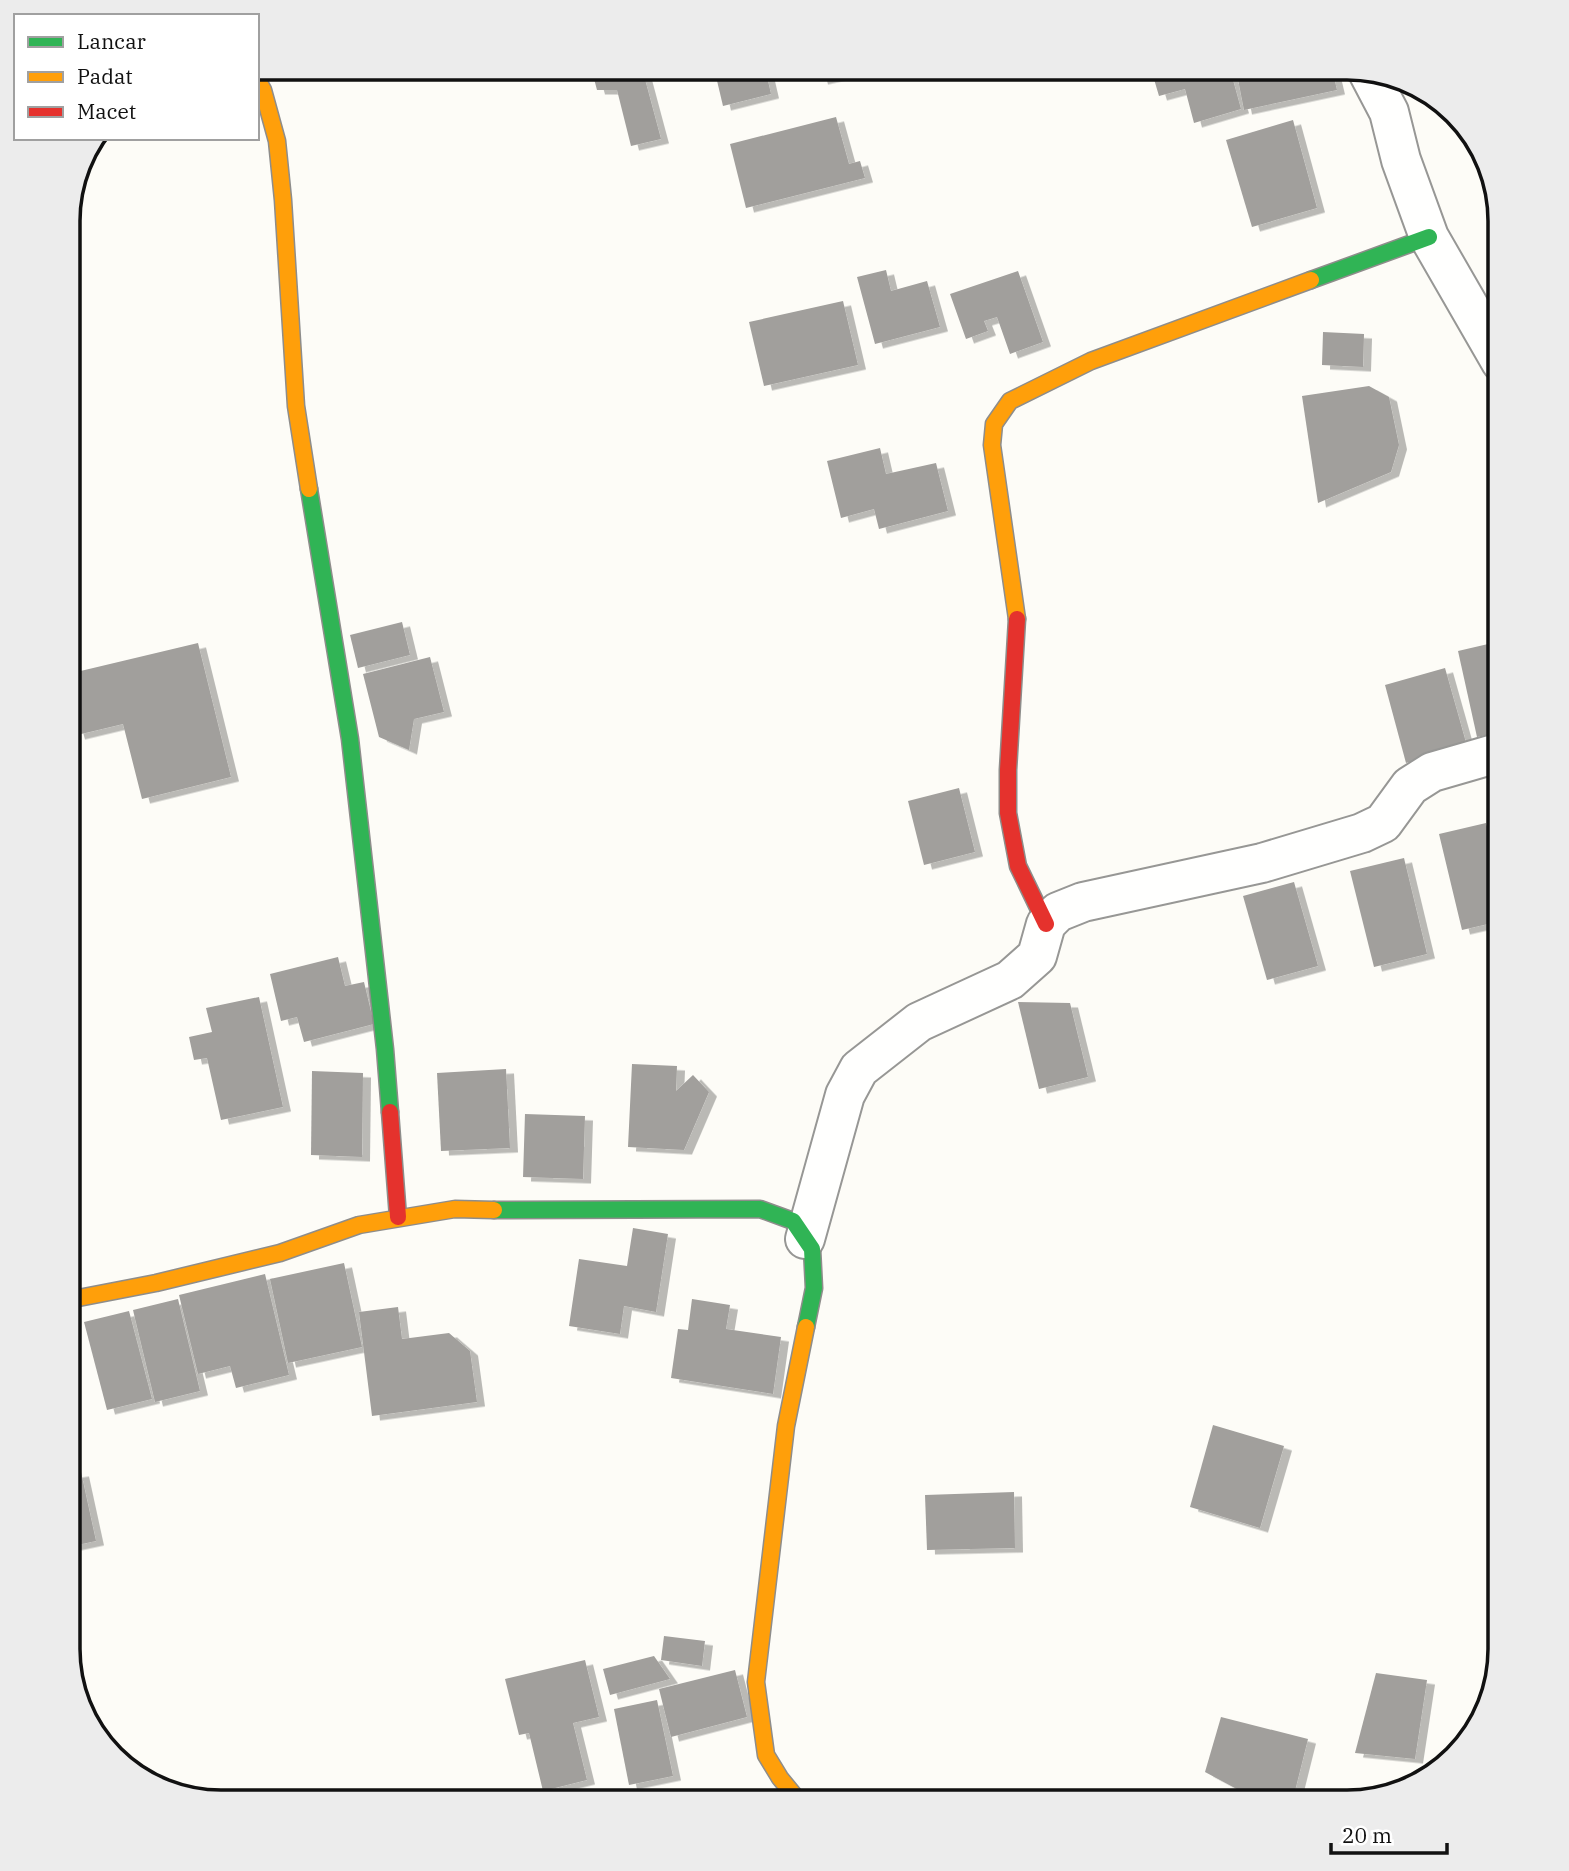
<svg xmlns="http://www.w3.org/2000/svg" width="1569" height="1871" font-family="'IBM Plex Serif',serif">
<defs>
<filter id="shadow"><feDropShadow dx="8" dy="4.5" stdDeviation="0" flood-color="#0004"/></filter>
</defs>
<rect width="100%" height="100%" fill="#fdfcf7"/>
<g fill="#a19f9c" filter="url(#shadow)">
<path d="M 618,68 L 642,68 L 661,139 L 631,146 L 617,90 L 597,90 L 593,75 Z"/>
<path d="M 714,68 L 765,68 L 771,94 L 723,106 Z"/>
<path d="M 817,68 L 841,68 L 842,75 L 820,80 Z"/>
<path d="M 1151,69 L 1230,69 L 1241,109 L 1194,123 L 1185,89 L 1159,96 Z"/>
<path d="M 1236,69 L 1332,69 L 1337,90 L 1244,110 Z"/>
<path d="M 836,117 L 849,164 L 860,161 L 865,178 L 746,208 L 730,144 Z"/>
<path d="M 1293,120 L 1317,208 L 1252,227 L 1226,140 Z"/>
<path d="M 886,270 L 891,291 L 927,281 L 940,327 L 875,344 L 857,277 Z"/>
<path d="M 1018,271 L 1043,342 L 1010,354 L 997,317 L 984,321 L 988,331 L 966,339 L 950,294 Z"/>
<path d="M 843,301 L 858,365 L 764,386 L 749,322 Z"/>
<path d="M 1323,332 L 1364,334 L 1363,367 L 1322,365 Z"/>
<path d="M 1369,386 L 1389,397 L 1399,445 L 1391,472 L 1318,503 L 1302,396 Z"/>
<path d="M 880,448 L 886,474 L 936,463 L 948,511 L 879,529 L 874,509 L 841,518 L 827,461 Z"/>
<path d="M 402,622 L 410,655 L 358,668 L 350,635 Z"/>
<path d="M 1501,641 L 1501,732 L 1477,737 L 1458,651 Z"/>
<path d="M 198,643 L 231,777 L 142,799 L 123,724 L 77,735 L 68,702 L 68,674 Z"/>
<path d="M 430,657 L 444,712 L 414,719 L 409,750 L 379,737 L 363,674 Z"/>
<path d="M 1445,668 L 1467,746 L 1406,763 L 1385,685 Z"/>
<path d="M 959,788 L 975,852 L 924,865 L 908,801 Z"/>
<path d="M 1486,823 L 1497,865 L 1501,864 L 1501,921 L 1462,930 L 1439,834 Z"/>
<path d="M 1404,858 L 1427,954 L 1374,967 L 1350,871 Z"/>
<path d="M 1294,882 L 1318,966 L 1267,980 L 1243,896 Z"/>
<path d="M 338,957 L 345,986 L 364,982 L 374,1024 L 304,1042 L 297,1017 L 281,1021 L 270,974 Z"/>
<path d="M 259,997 L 283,1107 L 221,1120 L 207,1058 L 194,1060 L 189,1037 L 212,1032 L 206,1008 Z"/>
<path d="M 1018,1002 L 1070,1003 L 1088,1077 L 1039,1089 Z"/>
<path d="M 632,1064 L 677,1066 L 676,1091 L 693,1075 L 709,1092 L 684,1150 L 628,1147 Z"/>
<path d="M 506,1069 L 510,1148 L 441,1151 L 437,1073 Z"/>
<path d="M 312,1071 L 363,1073 L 362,1157 L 311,1155 Z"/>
<path d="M 525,1114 L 585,1116 L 583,1179 L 523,1177 Z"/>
<path d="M 633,1228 L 668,1234 L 656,1312 L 624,1306 L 620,1334 L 569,1326 L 579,1259 L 627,1266 Z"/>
<path d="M 344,1263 L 362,1347 L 288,1363 L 270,1279 Z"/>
<path d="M 265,1274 L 289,1375 L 236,1388 L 230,1366 L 198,1374 L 179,1295 Z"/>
<path d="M 178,1299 L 200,1391 L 155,1402 L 133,1310 Z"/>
<path d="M 692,1299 L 730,1305 L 726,1329 L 781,1337 L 773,1394 L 671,1378 L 678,1329 L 688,1330 Z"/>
<path d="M 398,1307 L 402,1339 L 449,1333 L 470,1351 L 477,1402 L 372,1416 L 359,1312 Z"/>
<path d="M 129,1311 L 152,1399 L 107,1410 L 84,1322 Z"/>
<path d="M 1213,1425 L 1284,1446 L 1260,1528 L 1190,1507 Z"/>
<path d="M 81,1472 L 96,1541 L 68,1547 L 68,1474 Z"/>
<path d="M 1014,1492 L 1015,1548 L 927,1550 L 925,1495 Z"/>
<path d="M 664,1636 L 705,1641 L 702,1666 L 661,1660 Z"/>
<path d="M 654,1656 L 670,1679 L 610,1695 L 603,1669 Z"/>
<path d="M 585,1660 L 599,1717 L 573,1723 L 587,1780 L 543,1791 L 529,1733 L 519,1735 L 505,1679 Z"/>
<path d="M 735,1670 L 747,1717 L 671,1737 L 659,1689 Z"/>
<path d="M 1376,1673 L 1427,1680 L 1415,1759 L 1355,1753 Z"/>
<path d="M 657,1700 L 673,1776 L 629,1785 L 614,1709 Z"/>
<path d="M 1221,1717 L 1308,1739 L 1292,1803 L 1263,1803 L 1205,1772 Z"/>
</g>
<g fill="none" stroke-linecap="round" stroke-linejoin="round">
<g stroke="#979795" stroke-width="42">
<g id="street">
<path d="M 1368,72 L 1389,112 L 1401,160 L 1429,237 L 1501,362"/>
<path d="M 805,1239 L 845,1095 L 859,1069 L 919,1022 L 1010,980 L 1037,956 L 1046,924 L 1058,912 L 1083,902 L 1262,863 L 1362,833 L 1383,823 L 1410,786 L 1432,772 L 1501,752"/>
</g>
</g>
<g stroke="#8e8d8b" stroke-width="19">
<g id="fast">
<path d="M 1311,280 L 1429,237"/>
<path d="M 309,489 L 350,739 L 385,1049 L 390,1112"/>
<path d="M 494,1210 L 760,1209 L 793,1221 L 812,1249 L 814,1288 L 806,1327"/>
</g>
</g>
<g stroke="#8e8d8b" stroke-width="19">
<g id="slow">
<path d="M 257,79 L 263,90 L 277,141 L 283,200 L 296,406 L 309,489"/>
<path d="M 1017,619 L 992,445 L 994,424 L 1010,401 L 1091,361 L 1311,280"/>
<path d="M 68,1300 L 156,1283 L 280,1253 L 359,1225 L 455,1209 L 494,1210"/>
<path d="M 806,1327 L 786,1426 L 756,1682 L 766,1755 L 780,1778 L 798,1800 L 811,1803"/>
</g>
</g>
<g stroke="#8e8d8b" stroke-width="19">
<g id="jam">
<path d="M 1017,619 L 1008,770 L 1008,813 L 1018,866 L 1046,924"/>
<path d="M 390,1112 L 398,1217"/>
</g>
</g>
<use href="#street" stroke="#fffffe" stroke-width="38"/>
<use href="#fast" stroke="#30b455" stroke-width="16"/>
<use href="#slow" stroke="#ff9f0a" stroke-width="16"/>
<use href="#jam" stroke="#e5322d" stroke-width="16"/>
</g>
<path d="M0 0H1569V1871H0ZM221 80H1347A141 141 0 0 1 1488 221V1649A141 141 0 0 1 1347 1790H221A141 141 0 0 1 80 1649V221A141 141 0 0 1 221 80Z" fill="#ececec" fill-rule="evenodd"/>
<path fill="none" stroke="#111" stroke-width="3.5" d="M221 80H1347A141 141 0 0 1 1488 221V1649A141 141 0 0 1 1347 1790H221A141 141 0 0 1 80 1649V221A141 141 0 0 1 221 80Z"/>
<rect x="14" y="14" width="245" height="126" fill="#ffffff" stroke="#a0a0a0" stroke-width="2"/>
<rect x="28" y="37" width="35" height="10" fill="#30b455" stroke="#a0a0a0" stroke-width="2"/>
<text x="77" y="49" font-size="21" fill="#111111">Lancar</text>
<rect x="28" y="72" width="35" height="10" fill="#ff9f0a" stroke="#a0a0a0" stroke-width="2"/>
<text x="77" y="84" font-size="21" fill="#111111">Padat</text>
<rect x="28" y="107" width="35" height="10" fill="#e5322d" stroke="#a0a0a0" stroke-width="2"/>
<text x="77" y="119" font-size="21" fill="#111111">Macet</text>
<path d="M1331 1843v10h116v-10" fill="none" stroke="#111111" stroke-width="3.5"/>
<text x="1342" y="1843" font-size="21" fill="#111111" stroke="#ffffff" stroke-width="5" paint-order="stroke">20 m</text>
</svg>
